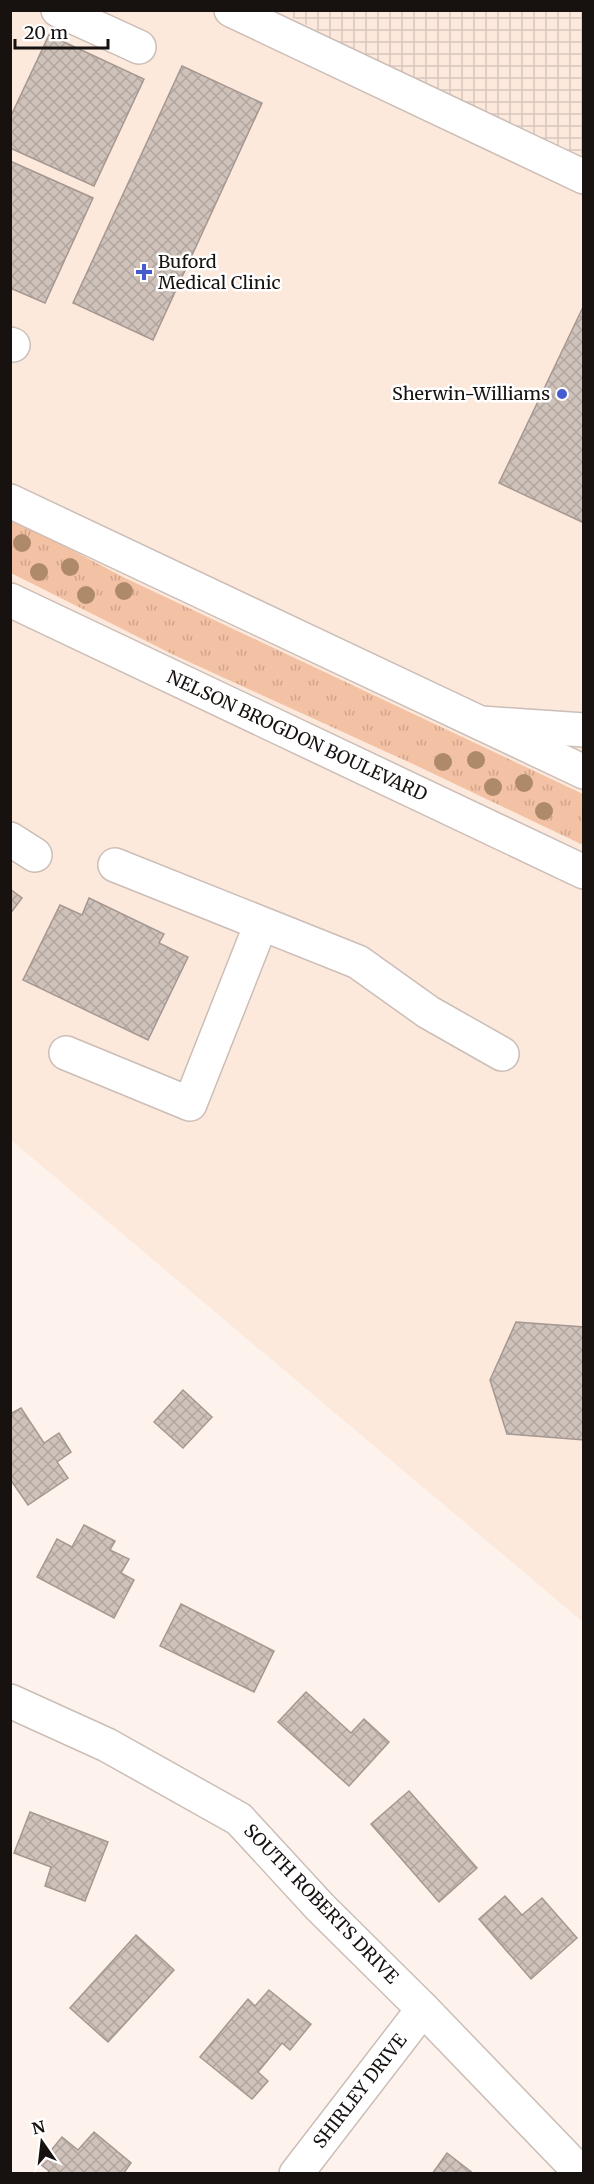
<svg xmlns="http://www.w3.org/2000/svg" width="594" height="2184" font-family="Merriweather,serif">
<defs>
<pattern id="industrial-grid" width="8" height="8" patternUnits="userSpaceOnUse" patternTransform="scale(1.5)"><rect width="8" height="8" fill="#fde8dc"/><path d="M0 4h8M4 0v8" fill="none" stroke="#d8c6bc"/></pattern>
<pattern id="grass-tufts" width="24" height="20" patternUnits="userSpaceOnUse" patternTransform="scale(1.5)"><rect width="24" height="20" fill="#f3c1a4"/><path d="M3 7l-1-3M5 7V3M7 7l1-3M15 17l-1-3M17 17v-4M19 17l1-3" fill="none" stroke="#d0a58c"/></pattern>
<pattern id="building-cross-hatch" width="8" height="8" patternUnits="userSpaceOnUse" patternTransform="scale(1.5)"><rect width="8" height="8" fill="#cfc2ba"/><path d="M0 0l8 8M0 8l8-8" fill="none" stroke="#b1a69f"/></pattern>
</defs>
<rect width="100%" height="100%" fill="#fdf3ec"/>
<path fill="#fde8dc" d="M 11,11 L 280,11 L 495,124 L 583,176 L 583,1622 L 11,1140 Z"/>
<path fill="url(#industrial-grid)" d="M 280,11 L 583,11 L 583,176 L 495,124 Z"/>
<path fill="url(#grass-tufts)" d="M 10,517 L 123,577 L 583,794 L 583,845 L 413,764 L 174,655 L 11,573 Z"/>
<g fill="url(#building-cross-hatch)" stroke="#a59891" stroke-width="1.5">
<path d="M 49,35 L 144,79 L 94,186 L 10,148 L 10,118 Z"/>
<path d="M 182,66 L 262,103 L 153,340 L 73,303 Z"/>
<path d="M 10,161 L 93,198 L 45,303 L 10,288 Z"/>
<path d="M 584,305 L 584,519 L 582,522 L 499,483 Z"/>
<path d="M 10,889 L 22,898 L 10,914 Z"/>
<path d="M 89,898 L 164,934 L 159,943 L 188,957 L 148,1040 L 23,980 L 60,905 L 82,915 Z"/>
<path d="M 516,1322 L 584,1327 L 584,1440 L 507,1434 L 490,1380 Z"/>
<path d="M 183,1390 L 212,1417 L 183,1448 L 154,1422 Z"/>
<path d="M 21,1408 L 44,1443 L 59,1433 L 71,1452 L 57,1462 L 68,1478 L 28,1505 L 10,1479 L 10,1414 Z"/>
<path d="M 84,1525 L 115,1541 L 110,1550 L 129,1559 L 121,1573 L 134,1580 L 114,1618 L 37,1577 L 57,1539 L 72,1547 Z"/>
<path d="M 181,1604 L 274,1651 L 254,1692 L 160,1646 Z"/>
<path d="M 306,1692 L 351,1733 L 364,1719 L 389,1742 L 349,1786 L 278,1722 Z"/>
<path d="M 409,1791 L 477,1868 L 439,1902 L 371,1824 Z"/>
<path d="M 30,1812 L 108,1842 L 85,1901 L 45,1886 L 51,1867 L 14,1853 Z"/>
<path d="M 505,1896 L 522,1915 L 542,1898 L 577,1938 L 531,1979 L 479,1919 Z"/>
<path d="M 136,1935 L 174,1970 L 108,2042 L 70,2008 Z"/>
<path d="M 269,1990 L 311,2024 L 290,2050 L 282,2043 L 258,2072 L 268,2081 L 252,2099 L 200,2057 L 248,1999 L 255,2006 Z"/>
<path d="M 94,2132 L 131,2163 L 123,2174 L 47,2174 L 49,2171 L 40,2164 L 62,2137 L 78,2150 Z"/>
<path d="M 447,2153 L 474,2174 L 432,2174 Z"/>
</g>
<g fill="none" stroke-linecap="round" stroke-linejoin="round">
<g stroke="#cbbeb7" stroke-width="36">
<g id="minor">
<path d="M 58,10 L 139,47"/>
<path d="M 231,10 L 584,177"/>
<path d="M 10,344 L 13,345"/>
<path d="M 481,723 L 584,730"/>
<path d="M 10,839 L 35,855"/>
<path d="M 115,865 L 358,962 L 428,1012 L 502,1054"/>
<path d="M 66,1053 L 190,1104 L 261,924"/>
<path d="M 10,1701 L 107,1745 L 239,1819 L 320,1907 L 423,2009 L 582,2174"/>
<path d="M 296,2174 L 423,2009"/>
</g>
</g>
<g stroke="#cbbeb7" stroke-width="36">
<g id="highway">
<path d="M 10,501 L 584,772"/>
<path d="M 10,600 L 584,872"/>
</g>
</g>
<use href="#minor" stroke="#fff" stroke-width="33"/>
<use href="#highway" stroke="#fff" stroke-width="33"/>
</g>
<g fill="#af8a6a">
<circle cx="22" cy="543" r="9"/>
<circle cx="70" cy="567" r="9"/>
<circle cx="39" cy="572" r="9"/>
<circle cx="124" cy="591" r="9"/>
<circle cx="86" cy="595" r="9"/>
<circle cx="476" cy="760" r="9"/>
<circle cx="443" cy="762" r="9"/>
<circle cx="524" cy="783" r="9"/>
<circle cx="493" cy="787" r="9"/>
<circle cx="544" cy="811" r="9"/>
</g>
<g fill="#455bcf" stroke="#fff" stroke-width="2">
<path d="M141 263h6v6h6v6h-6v6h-6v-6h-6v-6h6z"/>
<circle cx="562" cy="394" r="6"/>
</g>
<g text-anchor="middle" stroke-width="5" stroke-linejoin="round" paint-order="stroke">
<g font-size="18" fill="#171210" stroke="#fff" text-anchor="start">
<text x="158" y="268">Buford<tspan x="158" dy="21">Medical Clinic</tspan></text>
<text x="550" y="400" text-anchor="end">Sherwin-Williams</text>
</g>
<g font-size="18" fill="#171210" stroke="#fff">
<text transform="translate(297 736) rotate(25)" y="6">NELSON BROGDON BOULEVARD</text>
<text transform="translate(321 1904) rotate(46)" y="6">SOUTH ROBERTS DRIVE</text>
<text transform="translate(360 2091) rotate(-52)" y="6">SHIRLEY DRIVE</text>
</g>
</g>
<rect width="594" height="2184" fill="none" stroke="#171210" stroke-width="24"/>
<g transform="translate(42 2142) rotate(346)" stroke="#ffffff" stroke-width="4.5" paint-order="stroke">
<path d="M0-4.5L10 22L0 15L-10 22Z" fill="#171210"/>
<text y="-9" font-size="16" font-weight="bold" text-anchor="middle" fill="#171210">N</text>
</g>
<path d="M15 39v9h93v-9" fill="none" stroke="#171210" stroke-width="3"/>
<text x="24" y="39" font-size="18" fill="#171210" stroke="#ffffff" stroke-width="4.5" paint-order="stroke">20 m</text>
</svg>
